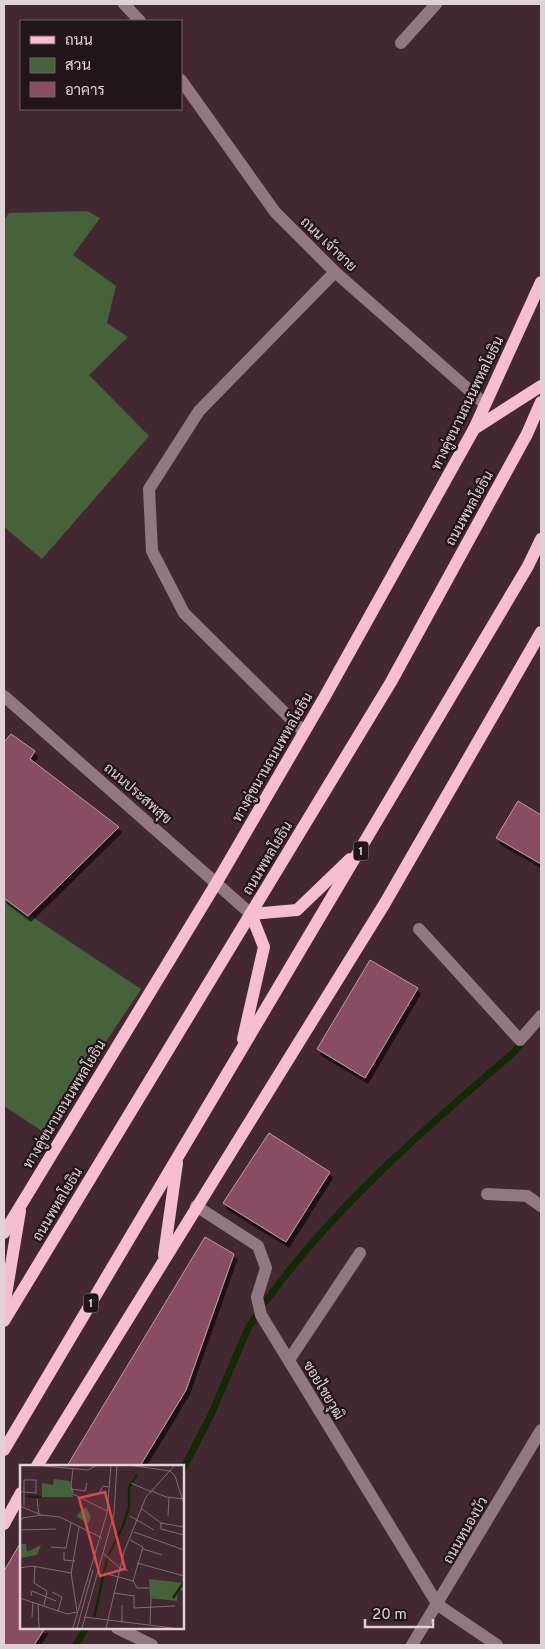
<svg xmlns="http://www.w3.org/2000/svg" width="545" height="1649" font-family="Overpass,Sarabun,sans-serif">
<defs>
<filter id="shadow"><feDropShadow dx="3" dy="5.5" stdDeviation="0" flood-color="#0009"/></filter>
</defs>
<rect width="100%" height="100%" fill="#432832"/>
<g fill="#46623a">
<path d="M 87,211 L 100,218 L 73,255 L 116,286 L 107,323 L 128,337 L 89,375 L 149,436 L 42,559 L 4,527 L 4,220 L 9,213 Z"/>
<path d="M 4,898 L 141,989 L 45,1133 L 4,1106 Z"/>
</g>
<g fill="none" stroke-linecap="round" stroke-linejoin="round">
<g stroke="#112905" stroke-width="7">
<path d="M 266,1301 C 335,1206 424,1129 513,1053 L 525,1039"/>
<path d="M 182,1471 L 211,1415 L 249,1326 L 255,1318"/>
<path d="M 76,1645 L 86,1628"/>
</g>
</g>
<g fill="#894e64" stroke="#bc9ba6" filter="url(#shadow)">
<path d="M 11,734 L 35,751 L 30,759 L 119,827 L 28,916 L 4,898 L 4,742 Z"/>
<path d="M 518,801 L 541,815 L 541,864 L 496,838 Z"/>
<path d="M 370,960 L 418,988 L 365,1078 L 317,1049 Z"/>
<path d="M 269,1133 L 330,1172 L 286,1242 L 223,1203 Z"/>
<path d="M 205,1237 L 234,1254 L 186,1390 L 140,1466 L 67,1466 Z"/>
<path d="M 21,1542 L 21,1628 L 45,1628 L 34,1645 L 4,1645 L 4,1571 Z"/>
</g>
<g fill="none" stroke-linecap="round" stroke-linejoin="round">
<g stroke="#947881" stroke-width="12">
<path d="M 124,4 L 140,21"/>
<path d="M 401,43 L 436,4"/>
<path d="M 181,80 L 275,212 L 335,272 L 485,404"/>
<path d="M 4,696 L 251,914"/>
<path d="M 304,732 L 184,613 L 152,551 L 149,489 L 199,411 L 335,272"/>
<path d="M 419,929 L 520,1040 L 541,1016"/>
<path d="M 487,1194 L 527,1196 L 541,1206"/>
<path d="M 196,1206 L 258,1246 L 266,1268 L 257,1297 L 261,1315 L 438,1605 L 497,1645"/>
<path d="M 289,1360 L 360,1253"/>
<path d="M 117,1628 L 152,1645"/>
<path d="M 412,1645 L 541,1430"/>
</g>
<g stroke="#f7bdd0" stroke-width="12">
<path d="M 474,429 L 541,386"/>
<path d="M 251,914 L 297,910 L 350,859"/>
<path d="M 243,1039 L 264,947 L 251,914"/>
<path d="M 4,1233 L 217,882 L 324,698 L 474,429 L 541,282"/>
<path d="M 164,1255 L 177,1163"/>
<path d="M 4,1307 L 20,1211"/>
<path d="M 4,1321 L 391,682 L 527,434 L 541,402"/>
<path d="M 4,1450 L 528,566 L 541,539"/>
<path d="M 37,1466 L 385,903 L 541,632"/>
<path d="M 4,1524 L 21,1493"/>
</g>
</g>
<g text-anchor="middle" stroke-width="4.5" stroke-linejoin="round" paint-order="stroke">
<g fill="#211519" stroke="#a7989d" stroke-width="1">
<rect x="353.5" y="841.5" width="15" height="19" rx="4"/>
<rect x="83.5" y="1293.5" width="15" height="19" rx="4"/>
</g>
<g font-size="12" font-weight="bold" fill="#e1d0d5">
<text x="361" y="855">1</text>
<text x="91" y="1307">1</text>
</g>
<g font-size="14" fill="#e1d0d5" stroke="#211519">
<text transform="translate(329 244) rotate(44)" y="5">ถนน เจ้าชาย</text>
<text transform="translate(467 403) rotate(-64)" y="5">ทางคู่ขนานถนนพหลโยธิน</text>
<text transform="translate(469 508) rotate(-61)" y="5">ถนนพหลโยธิน</text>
<text transform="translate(272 757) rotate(-60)" y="5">ทางคู่ขนานถนนพหลโยธิน</text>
<text transform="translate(138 793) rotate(41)" y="5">ถนนประสพสุข</text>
<text transform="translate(267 858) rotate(-59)" y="5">ถนนพหลโยธิน</text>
<text transform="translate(64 1104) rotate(-59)" y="5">ทางคู่ขนานถนนพหลโยธิน</text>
<text transform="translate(57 1204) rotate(-59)" y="5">ถนนพหลโยธิน</text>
<text transform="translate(324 1390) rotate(59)" y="5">ซอยไชยวุฒิ</text>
<text transform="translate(465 1530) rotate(-60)" y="5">ถนนหนองบัว</text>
</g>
</g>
<g transform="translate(20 1465)">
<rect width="164" height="164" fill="#432832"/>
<path d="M 34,14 L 50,16 L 53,32 L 22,32 L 22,18 L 33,20 ZM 66,42 L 71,52 L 68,59 L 56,51 ZM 0,79 L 6,79 L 7,87 L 21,80 L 17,90 L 0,93 ZM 129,114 L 164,118 L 164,126 L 158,125 L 157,136 L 130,133 Z" fill="#46623a"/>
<path fill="none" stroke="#112905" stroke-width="2.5" d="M 5,31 L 21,32M 88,91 L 103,61 L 109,42 L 109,22 L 117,10M 153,133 L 164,117M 74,153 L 87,94"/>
<path fill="none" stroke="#826b73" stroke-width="1" d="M 13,0 L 68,5 L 77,0M 109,0 L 150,6 L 155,11 L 164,39M 53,4 L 51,21 L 53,29 L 87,46M 111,18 L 132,27M 51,24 L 65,26 L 67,18M 132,26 L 146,32 L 164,34M 0,27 L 4,27 L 16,28 L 16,15 L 4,15 L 4,41M 78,30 L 83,21 L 88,22M 17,34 L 19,50M 0,41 L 21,50 L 40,52 L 82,73M 122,44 L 141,58 L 141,64 L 164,70M 110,51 L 134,65M 148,51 L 149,33M 0,56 L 3,53 L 21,50M 141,58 L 164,62M 0,65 L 36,64M 114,67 L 164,85M 31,82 L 46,83 L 51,58M 123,84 L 142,90M 44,87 L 44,95 L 55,96M 83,88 L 100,103 L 108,106M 117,98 L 164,111M 15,101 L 14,118 L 27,126 L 24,140M 0,103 L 12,101 L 51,108 L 57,146M 84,108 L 113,116 L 123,82 L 110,75M 51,109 L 59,62M 113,116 L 117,123 L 129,123M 32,127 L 42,132 L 38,146M 94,128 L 114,131 L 114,143 L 155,141M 11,131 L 12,126 L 36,136M 0,133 L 47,149 L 57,147M 18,139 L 19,163M 12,152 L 13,137M 64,152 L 153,163M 102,157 L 102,140M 130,159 L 131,133M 53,163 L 87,48 L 91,0M 57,163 L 73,105M 62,163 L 94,49 L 97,0M 86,163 L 104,87 L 126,32 L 155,0"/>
<path fill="#d84a4b" fill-opacity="0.15" stroke="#d84a4b" stroke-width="2.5" d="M 85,27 L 105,104 L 80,111 L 59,33 Z"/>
<rect width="164" height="164" fill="none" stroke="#e1d0d5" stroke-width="2.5"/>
</g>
<rect width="545" height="1649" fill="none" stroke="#e1d0d5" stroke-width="10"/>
<rect x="20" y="20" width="162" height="90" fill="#211519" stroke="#6e6064"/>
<rect x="30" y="36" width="25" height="8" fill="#f7bdd0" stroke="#6e6064"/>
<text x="65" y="45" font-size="15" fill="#e1d0d5">ถนน</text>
<rect x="30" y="58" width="25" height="15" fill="#46623a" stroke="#6e6064"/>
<text x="65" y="70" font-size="15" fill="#e1d0d5">สวน</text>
<rect x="30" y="82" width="25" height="15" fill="#894e64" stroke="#6e6064"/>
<text x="65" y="95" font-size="15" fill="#e1d0d5">อาคาร</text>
<path d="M365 1619v8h68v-8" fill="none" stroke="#e1d0d5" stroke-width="2.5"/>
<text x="372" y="1619" font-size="15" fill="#e1d0d5" stroke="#211519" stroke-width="4" paint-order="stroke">20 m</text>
</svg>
